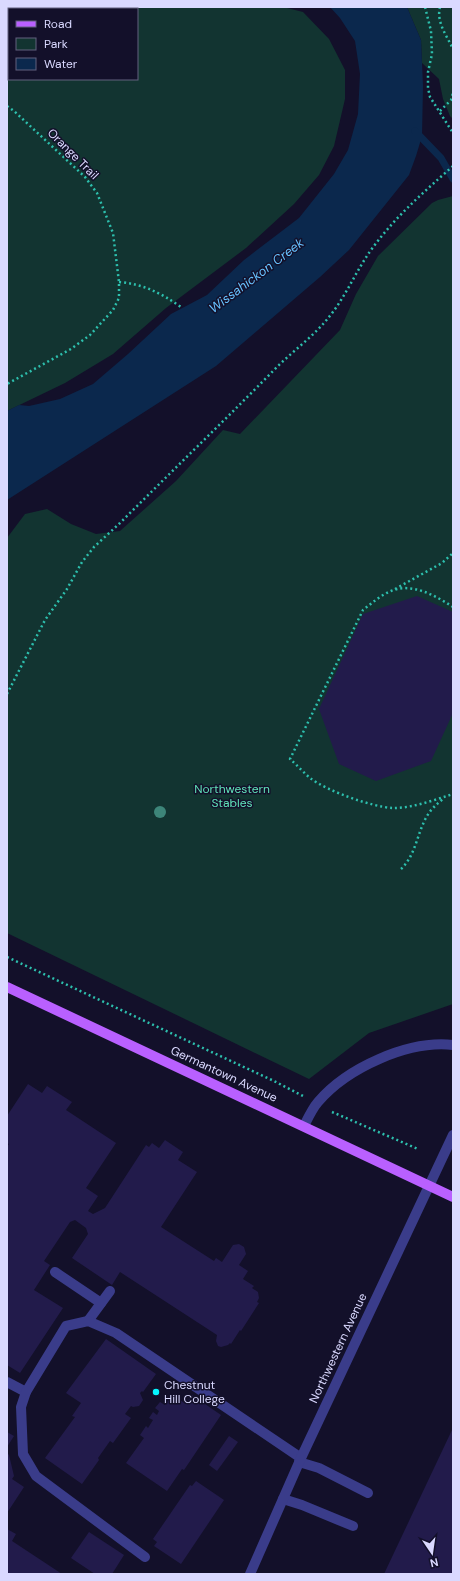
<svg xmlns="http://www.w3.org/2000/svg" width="460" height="1581" font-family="'DM Sans',sans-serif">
<rect width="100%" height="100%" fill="#13102a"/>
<g fill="#123431">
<path d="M 124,7 L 283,7 L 303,12 L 329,39 L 345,70 L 345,99 L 334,146 L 319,175 L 294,204 L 246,248 L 166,308 L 113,354 L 65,383 L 7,411 L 7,24 L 9,24 L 9,79 L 137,79 L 137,9 L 111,9 Z"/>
<path d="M 407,7 L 453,7 L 453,119 L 450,116 L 443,99 L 439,79 L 422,63 L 421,40 Z"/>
<path d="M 453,196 L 453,1004 L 369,1033 L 309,1079 L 7,933 L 7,538 L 25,514 L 47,509 L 71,524 L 96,534 L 120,531 L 176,481 L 223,430 L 240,434 L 340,330 L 356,294 L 378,256 L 432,203 L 438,200 Z"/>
</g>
<path fill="#0b284d" d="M 330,7 L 407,7 L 421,40 L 423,86 L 422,136 L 416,156 L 409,175 L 349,250 L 320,277 L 216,366 L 7,500 L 7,411 L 19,405 L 29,406 L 60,399 L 93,384 L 128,354 L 171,314 L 207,295 L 244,260 L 299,218 L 334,174 L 348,150 L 358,114 L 360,74 L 355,41 L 340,18 Z"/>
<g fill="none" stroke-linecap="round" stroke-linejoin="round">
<path stroke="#0b284d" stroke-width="7" d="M 415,131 L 441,158 L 453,179"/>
</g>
<g fill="#221b4b">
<path d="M 417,596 L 453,612 L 453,713 L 431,761 L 376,781 L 339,764 L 319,709 L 363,614 Z"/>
<path d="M 28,1084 L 42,1093 L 47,1086 L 72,1102 L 66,1110 L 116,1143 L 86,1188 L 98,1196 L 88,1211 L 93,1214 L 105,1208 L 146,1145 L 149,1147 L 152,1143 L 159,1148 L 165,1140 L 183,1152 L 178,1160 L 197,1172 L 161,1227 L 214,1261 L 216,1258 L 222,1262 L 233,1245 L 239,1244 L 244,1247 L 246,1254 L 239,1265 L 248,1271 L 243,1279 L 254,1286 L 252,1288 L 258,1292 L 259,1298 L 257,1302 L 259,1303 L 241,1331 L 240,1330 L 231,1344 L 230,1343 L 228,1345 L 221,1347 L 218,1346 L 216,1341 L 217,1335 L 120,1272 L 112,1285 L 72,1258 L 88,1234 L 86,1228 L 75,1220 L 70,1222 L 44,1261 L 50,1265 L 34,1290 L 63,1308 L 20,1373 L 7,1365 L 7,1147 L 9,1144 L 7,1143 L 7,1116 Z"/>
<path d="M 106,1339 L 156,1374 L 143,1392 L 142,1391 L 140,1393 L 143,1400 L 139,1406 L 133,1407 L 131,1406 L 125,1414 L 131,1418 L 113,1443 L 110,1441 L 98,1458 L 99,1460 L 82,1484 L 45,1458 L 75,1417 L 72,1416 L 81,1403 L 66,1393 Z"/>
<path d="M 172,1395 L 186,1404 L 192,1395 L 221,1415 L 184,1470 L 182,1469 L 167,1491 L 126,1463 L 144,1438 L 140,1435 L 146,1426 L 148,1428 L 153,1420 L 149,1418 L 153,1412 L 157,1415 L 159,1411 L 155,1408 L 160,1402 L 165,1405 Z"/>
<path d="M 452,1430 L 453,1430 L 453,1574 L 384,1574 Z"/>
<path d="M 7,1432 L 14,1436 L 7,1447 Z"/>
<path d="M 229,1436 L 238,1442 L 217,1471 L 209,1465 Z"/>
<path d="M 7,1453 L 9,1455 L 14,1476 L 12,1479 L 24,1487 L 7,1513 Z"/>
<path d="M 196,1481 L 224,1500 L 181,1564 L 154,1546 L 157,1542 L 153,1539 L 190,1485 L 192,1486 Z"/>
<path d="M 7,1529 L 16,1534 L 12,1541 L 62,1574 L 7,1574 Z"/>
<path d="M 89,1532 L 124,1555 L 112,1574 L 95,1574 L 71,1558 Z"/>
</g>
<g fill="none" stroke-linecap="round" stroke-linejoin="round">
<g stroke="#2dbfad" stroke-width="2.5" stroke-dasharray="2 3" stroke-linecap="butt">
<path d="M 425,7 L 431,31 L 432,54 L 428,72 L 428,88 L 430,97 L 453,133"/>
<path d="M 440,7 C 436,22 447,36 453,49"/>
<path d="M 7,106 L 14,111 L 85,177 L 97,193 L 113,233 L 119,282 L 119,298 L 113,310 L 90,335 L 71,349 L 7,384"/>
<path d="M 440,111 L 451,100 L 453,93"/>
<path d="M 119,282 C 143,284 161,293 181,307"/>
<path d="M 395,589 L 442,563 L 453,553"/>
<path d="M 453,607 C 436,596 412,582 391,591 C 381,595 372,603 363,610 L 290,759 C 297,765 303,772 310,778 C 327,791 372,807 393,808 C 413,808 434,800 453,794"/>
<path d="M 7,694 L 45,620 L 67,589 L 82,562 L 94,547 L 120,523 C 172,471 225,420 277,367 C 294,350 314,336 329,317 C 347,295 357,268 374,246 C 397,215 425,191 453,166"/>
<path d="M 401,869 C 416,855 417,833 427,816 C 431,809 437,804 444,798"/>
<path d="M 7,957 L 274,1081 L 303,1096"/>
<path d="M 332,1112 L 418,1149"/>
</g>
<g stroke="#3a3c8a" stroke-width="10">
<path d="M 304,1126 C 308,1118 312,1109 318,1102 C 347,1068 408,1040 453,1045"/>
<path d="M 55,1272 L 101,1303"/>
<path d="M 88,1321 L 110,1291"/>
<path d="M 7,1382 L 26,1392"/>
<path d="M 299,1462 L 319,1468 L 368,1493"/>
<path d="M 283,1499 L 302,1505 L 353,1526"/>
<path d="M 145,1557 L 36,1476 L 23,1454 L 21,1407 L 26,1392 L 66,1326 L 88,1321 L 116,1333 L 301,1458"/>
<path d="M 250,1574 L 301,1458 L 453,1135"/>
</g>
<path stroke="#b960ff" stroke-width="10" d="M 7,987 L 453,1197"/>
</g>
<circle fill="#3d8579" cx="160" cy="812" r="6"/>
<circle fill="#05f6ff" stroke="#13102a" stroke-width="1.5" cx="156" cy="1392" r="4"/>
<g text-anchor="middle" stroke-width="3" stroke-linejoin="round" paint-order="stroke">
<g font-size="12" fill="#dad9ff" stroke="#13102a">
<text transform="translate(73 154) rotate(45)" y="4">Orange Trail</text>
<text transform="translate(224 1074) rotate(25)" y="4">Germantown Avenue</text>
<text transform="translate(338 1348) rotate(-65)" y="4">Northwestern Avenue</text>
</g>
<g font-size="12" fill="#60e4ba" stroke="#13102a">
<text x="232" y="793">Northwestern<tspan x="232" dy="14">Stables</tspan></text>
</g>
<g font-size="12" fill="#dad9ff" stroke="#13102a" text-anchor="start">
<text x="164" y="1389">Chestnut<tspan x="164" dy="14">Hill College</tspan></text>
</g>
<g font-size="13" font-style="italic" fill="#67c2ff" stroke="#13102a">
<text transform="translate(256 275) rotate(-37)" y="5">Wissahickon Creek</text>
</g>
</g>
<rect width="460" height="1581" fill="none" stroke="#dad9ff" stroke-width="16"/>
<rect x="8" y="8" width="130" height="72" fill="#13102a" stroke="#63607f"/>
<rect x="16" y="21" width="20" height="6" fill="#b960ff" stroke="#63607f"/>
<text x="44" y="28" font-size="12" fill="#dad9ff">Road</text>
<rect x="16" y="38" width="20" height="12" fill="#123431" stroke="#63607f"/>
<text x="44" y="48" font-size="12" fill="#dad9ff">Park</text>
<rect x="16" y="58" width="20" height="12" fill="#0b284d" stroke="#63607f"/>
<text x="44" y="68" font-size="12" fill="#dad9ff">Water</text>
<g transform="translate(432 1553) rotate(167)" stroke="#13102a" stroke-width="3" paint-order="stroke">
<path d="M0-3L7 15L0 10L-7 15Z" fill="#dad9ff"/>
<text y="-6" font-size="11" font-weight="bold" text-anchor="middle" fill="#dad9ff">N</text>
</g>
</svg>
